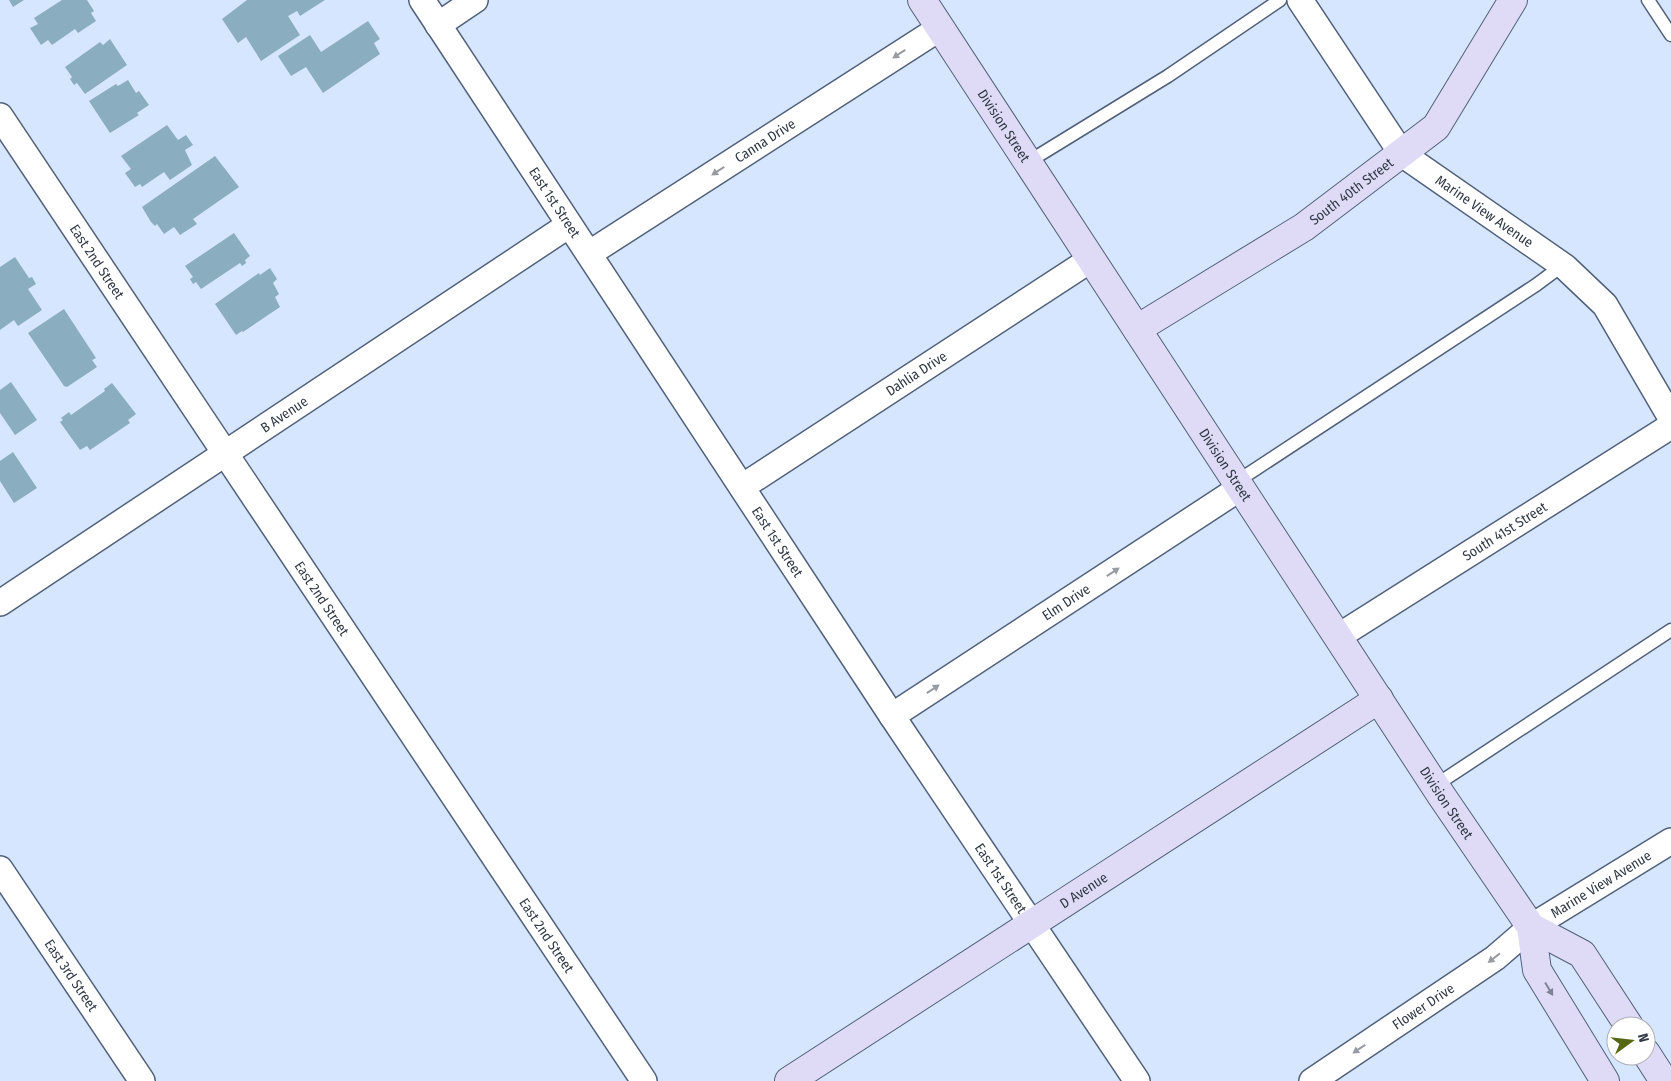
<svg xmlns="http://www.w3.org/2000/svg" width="1671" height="1081" font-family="'Fira Sans Condensed',sans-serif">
<rect width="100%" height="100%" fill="#d7e6ff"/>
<g fill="#8badc0">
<path d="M 9,0 L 24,0 L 13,7 Z"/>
<path d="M 62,0 L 87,0 L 94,11 L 91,13 L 96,21 L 78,33 L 75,29 L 52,45 L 48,40 L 41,45 L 30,28 L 38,24 L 34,18 Z"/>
<path d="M 247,0 L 325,0 L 300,16 L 297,11 L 288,16 L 300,35 L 261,61 L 246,37 L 238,43 L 222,19 Z"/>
<path d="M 368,21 L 380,39 L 374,43 L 380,54 L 323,93 L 306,67 L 291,76 L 278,56 L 310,35 L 321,52 Z"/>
<path d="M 110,39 L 127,65 L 85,94 L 77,83 L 74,85 L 70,79 L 72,77 L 65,67 L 100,42 L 103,45 Z"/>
<path d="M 128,80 L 136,93 L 139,91 L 149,105 L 137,113 L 139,115 L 110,133 L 89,101 L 116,84 L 118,86 Z"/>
<path d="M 167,125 L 178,140 L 186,135 L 193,145 L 185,150 L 192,165 L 170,180 L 164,172 L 142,187 L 140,184 L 135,187 L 125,173 L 131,169 L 121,156 Z"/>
<path d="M 215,156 L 239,187 L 193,219 L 197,224 L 180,235 L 174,227 L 164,234 L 157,224 L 155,226 L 151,222 L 142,207 Z"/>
<path d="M 234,233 L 250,256 L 245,260 L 246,263 L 242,266 L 240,263 L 201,289 L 196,282 L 193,284 L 190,279 L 193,277 L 185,266 Z"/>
<path d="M 15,257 L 29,278 L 32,277 L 36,284 L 28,289 L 42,310 L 18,326 L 14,320 L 0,330 L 0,267 Z"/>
<path d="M 270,268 L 277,279 L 273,283 L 279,294 L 275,297 L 280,307 L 243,332 L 242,331 L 236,335 L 215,304 L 259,273 L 260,275 Z"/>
<path d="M 64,309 L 96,358 L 92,360 L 97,367 L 67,387 L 64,386 L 28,333 Z"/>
<path d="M 11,382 L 37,420 L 15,435 L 0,413 L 0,390 Z"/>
<path d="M 112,383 L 136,414 L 128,420 L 130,423 L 90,450 L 87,446 L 80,450 L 60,422 L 63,420 L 61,418 L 69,412 L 71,415 L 105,391 L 104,389 Z"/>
<path d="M 13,452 L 37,488 L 14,503 L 0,481 L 0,461 Z"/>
</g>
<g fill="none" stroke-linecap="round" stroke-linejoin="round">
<g stroke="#51617b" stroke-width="15">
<g id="lane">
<path d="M 1648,0 L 1671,35"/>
<path d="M 1028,162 L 1168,76 L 1280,0"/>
<path d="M 1236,482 L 1536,285 L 1563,265"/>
<path d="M 1436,785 L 1671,630"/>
</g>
</g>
<g stroke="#51617b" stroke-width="28">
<g id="street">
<path id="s1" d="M 422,0 L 892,716 L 1137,1081"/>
<path id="s2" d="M 1300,0 L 1402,154 L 1565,267 L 1605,305 L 1671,418"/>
<path d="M 438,25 L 475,0"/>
<path id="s3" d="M 0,116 L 644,1081"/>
<path id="s4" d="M 590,253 L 940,28"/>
<path id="s5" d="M 742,487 L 1090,260"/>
<path id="s6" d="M 0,603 L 569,225"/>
<path id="s7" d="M 1339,636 L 1671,426"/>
<path id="s8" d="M 892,716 L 1240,488"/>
<path id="s9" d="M 0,869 L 142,1081"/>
<path id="s10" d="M 1312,1081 L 1495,958 L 1531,927 L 1671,841"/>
</g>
</g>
<g stroke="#51617b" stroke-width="30">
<g id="secondary">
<path id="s11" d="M 922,0 L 1441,795 L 1531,927 L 1537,970 L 1605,1081"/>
<path id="s12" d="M 1137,329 L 1304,227 L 1436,127 L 1513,0"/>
<path d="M 1531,927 L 1582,954 L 1629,1026"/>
<path d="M 1646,1053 L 1664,1081"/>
<path id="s13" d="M 789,1081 L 1379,699"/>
</g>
</g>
<use href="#lane" stroke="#fff" stroke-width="12"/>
<use href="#street" stroke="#fff" stroke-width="25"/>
<use href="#secondary" stroke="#dfdbf6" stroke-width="28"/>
</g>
<defs><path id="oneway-solid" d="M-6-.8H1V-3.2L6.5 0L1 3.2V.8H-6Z" transform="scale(1.25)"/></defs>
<g fill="#989ca2">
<use href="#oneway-solid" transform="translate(899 54) rotate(147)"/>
<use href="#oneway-solid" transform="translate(718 171) rotate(147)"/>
<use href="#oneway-solid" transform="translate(1113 572) rotate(-33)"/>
<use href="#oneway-solid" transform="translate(933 689) rotate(-33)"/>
<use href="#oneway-solid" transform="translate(1494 958) rotate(142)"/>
<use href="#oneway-solid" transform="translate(1359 1049) rotate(146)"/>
</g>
<use fill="#7f8295" href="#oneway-solid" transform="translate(1549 989) rotate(59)"/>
<g text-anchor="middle" stroke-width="4" stroke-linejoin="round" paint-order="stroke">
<g font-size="14" fill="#313945" stroke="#fff">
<text dy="5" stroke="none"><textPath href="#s11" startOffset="150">Division Street</textPath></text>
<text dy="5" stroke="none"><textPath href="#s4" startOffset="208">Canna Drive</textPath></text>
<text dy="5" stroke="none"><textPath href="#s12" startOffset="255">South 40th Street</textPath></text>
<text dy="5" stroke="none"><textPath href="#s1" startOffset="242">East 1st Street</textPath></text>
<text dy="5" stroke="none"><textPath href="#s2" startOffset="285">Marine View Avenue</textPath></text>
<text dy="5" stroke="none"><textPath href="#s3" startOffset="175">East 2nd Street</textPath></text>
<text dy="5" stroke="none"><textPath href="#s5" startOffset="208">Dahlia Drive</textPath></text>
<text dy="5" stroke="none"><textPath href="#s6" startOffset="341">B Avenue</textPath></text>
<text dy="5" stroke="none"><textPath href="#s11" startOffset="555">Division Street</textPath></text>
<text dy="5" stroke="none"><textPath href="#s7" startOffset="196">South 41st Street</textPath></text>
<text dy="5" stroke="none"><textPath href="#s1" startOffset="648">East 1st Street</textPath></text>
<text dy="5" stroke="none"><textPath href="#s3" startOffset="580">East 2nd Street</textPath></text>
<text dy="5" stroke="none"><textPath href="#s8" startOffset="208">Elm Drive</textPath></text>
<text dy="5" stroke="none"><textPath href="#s11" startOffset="959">Division Street</textPath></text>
<text dy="5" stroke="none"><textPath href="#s1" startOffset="1052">East 1st Street</textPath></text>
<text dy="5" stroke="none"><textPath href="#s10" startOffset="350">Marine View Avenue</textPath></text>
<text dy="5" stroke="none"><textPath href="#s13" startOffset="351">D Avenue</textPath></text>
<text dy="5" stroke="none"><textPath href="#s3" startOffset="985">East 2nd Street</textPath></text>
<text dy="5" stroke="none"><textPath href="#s9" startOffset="128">East 3rd Street</textPath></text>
<text dy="5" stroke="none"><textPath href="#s10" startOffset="134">Flower Drive</textPath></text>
</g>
</g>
<g transform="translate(1631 1041) rotate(75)"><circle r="24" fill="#ffffff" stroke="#adb0b5"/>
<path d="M0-4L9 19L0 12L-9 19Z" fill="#566814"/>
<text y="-8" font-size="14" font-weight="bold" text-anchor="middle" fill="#313945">N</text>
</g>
</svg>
